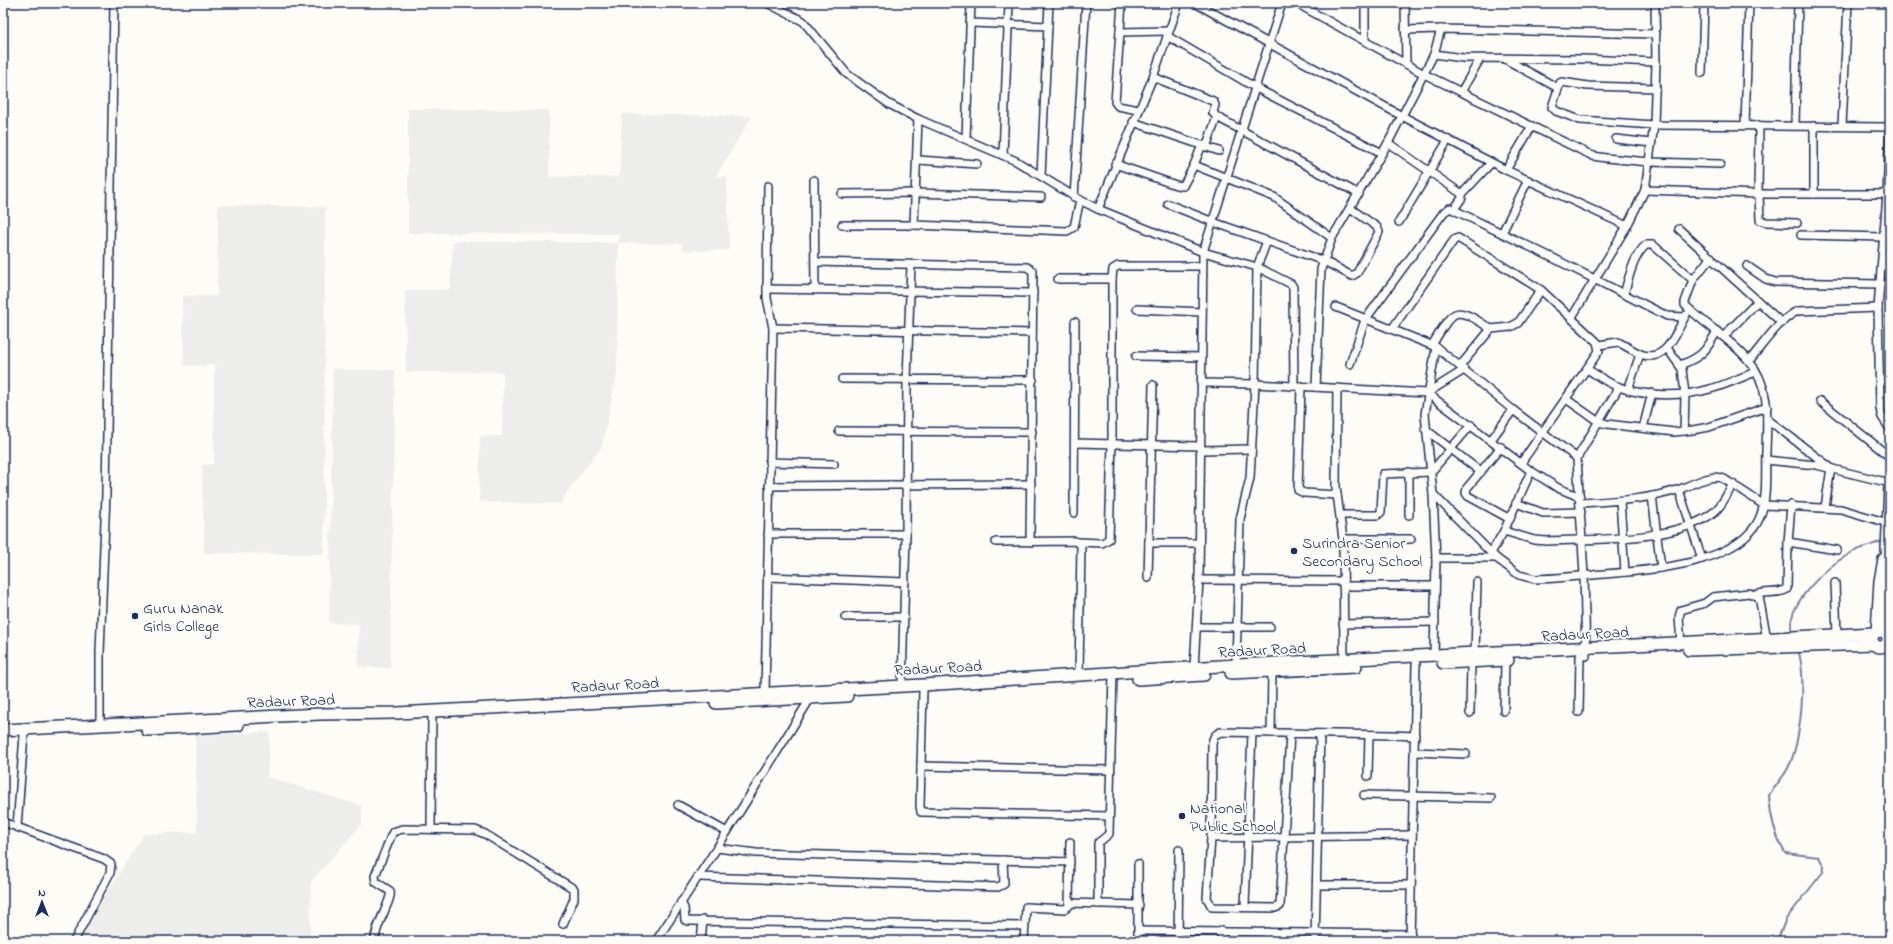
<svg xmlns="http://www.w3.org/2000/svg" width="1893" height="944" font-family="'Indie Flower',sans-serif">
<rect width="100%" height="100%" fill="#fdfcf7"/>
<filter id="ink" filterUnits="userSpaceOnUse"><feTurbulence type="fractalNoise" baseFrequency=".025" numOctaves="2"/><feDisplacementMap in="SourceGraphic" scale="8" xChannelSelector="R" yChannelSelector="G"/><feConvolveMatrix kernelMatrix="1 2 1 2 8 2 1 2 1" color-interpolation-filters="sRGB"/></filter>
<g filter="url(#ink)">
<g fill="#edeeec">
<path d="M 408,109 L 549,110 L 549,177 L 619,177 L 622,114 L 752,116 L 715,178 L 727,176 L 729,250 L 682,251 L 682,244 L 618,243 L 617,374 L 602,446 L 567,492 L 561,504 L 479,502 L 480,436 L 502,436 L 503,372 L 406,372 L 405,290 L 450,289 L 453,241 L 618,243 L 619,234 L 408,233 Z"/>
<path d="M 218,205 L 325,207 L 324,554 L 204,553 L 202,465 L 214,464 L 214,377 L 216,365 L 184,366 L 182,296 L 217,296 Z"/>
<path d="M 333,369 L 395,370 L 390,668 L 358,667 L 359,624 L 329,623 Z"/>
<path d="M 270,732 L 267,777 L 362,806 L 362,824 L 311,882 L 310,941 L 76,941 L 144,834 L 197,832 L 195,735 Z"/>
</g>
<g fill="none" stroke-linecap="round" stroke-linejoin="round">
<g stroke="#76819c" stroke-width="2">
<path d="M 1792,633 C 1784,605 1827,567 1849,554 C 1859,548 1872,545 1883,541"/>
<path d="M 1777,941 L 1786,919 L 1823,872 L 1824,867 L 1819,857 L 1785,853 C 1775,835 1770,816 1769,795 C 1775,786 1783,778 1788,768 C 1801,743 1807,676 1798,650"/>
</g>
<g stroke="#1b2f5e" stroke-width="10">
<g id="minor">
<path d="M 767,3 L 803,21 L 847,74 L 889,104 L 918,119 L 1016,161 L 1080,200 L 1098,209 L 1203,252 L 1257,267 L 1291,284 L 1293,287 L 1294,386"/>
<path d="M 1122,3 L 1115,102 L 1118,106 L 1138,110"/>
<path d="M 1195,3 L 1402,116 L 1506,170 L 1627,226"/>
<path d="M 1296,3 L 1424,74 L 1593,156 L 1606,158 L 1649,162 L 1720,164"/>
<path d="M 1405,3 L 1406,64"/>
<path d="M 970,23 L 1048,26"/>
<path d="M 1405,30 L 1441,29 L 1656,34"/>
<path d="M 1120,32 L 1168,31"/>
<path d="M 1167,36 L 1256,88 L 1382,153"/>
<path d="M 1365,41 L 1365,3"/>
<path d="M 1434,54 L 1463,58 L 1584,59 L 1656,62"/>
<path d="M 1505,59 L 1558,88"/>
<path d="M 1702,73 L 1704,3"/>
<path d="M 1153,77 L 1213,101 L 1215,105 L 1213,113 L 1217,117 L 1359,194"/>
<path d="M 1656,88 L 1588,86 L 1562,82 L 1560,83 L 1552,107 L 1556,111 L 1580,120 L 1654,125 L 1890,127"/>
<path d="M 1461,92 L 1480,59"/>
<path d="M 1133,122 L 1219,151"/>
<path d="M 1745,125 L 1749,3"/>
<path d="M 1795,125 L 1798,3"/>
<path d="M 1842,126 L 1848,3"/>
<path d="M 1890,128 L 1887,194 L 1878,308 L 1880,409 L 1882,417 L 1890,429"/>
<path d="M 966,138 L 971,3"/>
<path d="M 1616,139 L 1651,143"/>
<path d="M 1388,143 L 1462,194 L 1462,198 L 1454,209"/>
<path d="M 1206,147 L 1217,117"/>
<path d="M 1003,155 L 1009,3"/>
<path d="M 918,160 L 977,164"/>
<path d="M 1115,164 L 1176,185 L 1183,186 L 1194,165 L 1202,145"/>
<path d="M 1194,165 L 1274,197 L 1332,238"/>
<path d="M 1506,170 L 1532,126"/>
<path d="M 1041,176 L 1049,3"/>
<path d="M 814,180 L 815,290"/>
<path d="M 1645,190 L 1758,194 L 1887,194"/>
<path d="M 842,194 L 916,193 L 1041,197"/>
<path d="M 1462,194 L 1491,163"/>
<path d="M 1758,194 L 1759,125"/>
<path d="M 1759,194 L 1760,220 L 1766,222 L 1797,223"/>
<path d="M 1814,194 L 1814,126"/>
<path d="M 1074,197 L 1086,3"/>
<path d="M 1168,204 L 1213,222 L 1324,261 L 1352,276 L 1357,273 L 1379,232 L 1377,227 L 1350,208"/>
<path d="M 1098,209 L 1153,77 L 1179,3"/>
<path d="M 1399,222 L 1448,140"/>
<path d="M 842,225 L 914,225 L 1067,231 L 1074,227 L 1080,200"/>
<path d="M 914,225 L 918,119"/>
<path d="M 1679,229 L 1782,323"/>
<path d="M 1502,233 L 1528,180"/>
<path d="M 1801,235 L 1884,237"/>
<path d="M 816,262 L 1027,267 L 1033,271 L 1030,542"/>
<path d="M 1747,266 L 1766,279 L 1775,282 L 1880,284"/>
<path d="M 1058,279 L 1112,279"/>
<path d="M 767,289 L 1033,293"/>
<path d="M 1624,294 C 1629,278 1633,256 1646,245 L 1653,245 L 1693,280"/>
<path d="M 1336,307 L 1436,347 L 1513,410 L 1577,458"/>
<path d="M 1137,309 L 1202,312"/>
<path d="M 1572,317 L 1627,226 L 1645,190 L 1654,125 L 1656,62 L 1655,3"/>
<path d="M 773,328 L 1032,333"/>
<path d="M 1392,329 L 1454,240 L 1458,238 L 1541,290 L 1597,342 L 1599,351 L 1521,463"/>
<path d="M 1724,336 L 1758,301"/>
<path d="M 1432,345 C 1455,308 1453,304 1491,329"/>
<path d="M 1599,345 L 1618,342 L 1640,354"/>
<path d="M 1436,347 L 1425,414 L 1433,494 L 1496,558 L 1519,575 L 1535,579 C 1554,579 1574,576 1593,575 C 1639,571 1740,567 1760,517 C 1768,497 1765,472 1766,451 C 1767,419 1771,387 1749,361 C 1731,339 1705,325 1685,305 L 1685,302 L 1693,280 L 1711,257"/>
<path d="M 1667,348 L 1682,369 L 1685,394 L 1684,431"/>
<path d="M 1136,356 L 1201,357"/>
<path d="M 1749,361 C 1762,346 1780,318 1798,311 L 1878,308"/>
<path d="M 1350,364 L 1365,320 L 1444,212 L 1450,208 L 1555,259 L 1667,316 L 1684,317"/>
<path d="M 1680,365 C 1702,357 1706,351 1717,331"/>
<path d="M 1460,366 L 1491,329 L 1510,327 L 1518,323 L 1541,290"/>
<path d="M 1587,369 C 1597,375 1607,383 1619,387 C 1646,397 1683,397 1710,389 C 1726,385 1741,377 1756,372"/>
<path d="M 1464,370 L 1427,393 L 1531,471 L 1558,488 L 1580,497"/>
<path d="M 842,379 L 1033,380"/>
<path d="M 1201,383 L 1255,384 L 1427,393"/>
<path d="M 1301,386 L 1298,490 L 1304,493 L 1337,495"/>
<path d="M 1316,387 L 1321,269 L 1332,238 L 1388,143 L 1434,54 L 1441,29"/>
<path d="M 1337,388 L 1336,487 L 1343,539 L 1344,660"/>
<path d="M 1628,390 L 1640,354 C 1667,364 1675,333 1686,315"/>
<path d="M 1566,399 L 1599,422 L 1607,424 L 1674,432 L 1693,430 L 1709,427 L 1767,407"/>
<path d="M 1820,401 L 1890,457"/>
<path d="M 1767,419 L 1831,468 L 1825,507"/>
<path d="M 1643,428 L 1652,393"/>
<path d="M 1425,429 L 1481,472"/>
<path d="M 839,431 L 1032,432"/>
<path d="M 1491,440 L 1513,410"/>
<path d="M 1075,443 L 1200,446"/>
<path d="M 1501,447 L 1467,488 L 1466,493 L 1468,496 L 1510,519"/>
<path d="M 1200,450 L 1252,449"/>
<path d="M 1766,460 L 1816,465 L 1890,483"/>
<path d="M 769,462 L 834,464"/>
<path d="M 769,486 L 1031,484"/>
<path d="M 1679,490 L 1702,559"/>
<path d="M 1433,494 L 1436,558 L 1434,657"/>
<path d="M 1652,496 L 1661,568"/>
<path d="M 1620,501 L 1625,572"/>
<path d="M 1516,503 L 1543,513 L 1581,512"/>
<path d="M 1580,503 C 1614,501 1648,500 1680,489 C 1692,485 1711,473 1724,479 L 1764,505 L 1841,509 L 1888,523"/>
<path d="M 1074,513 L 1075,322"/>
<path d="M 1340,515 L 1378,515 L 1381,512 L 1383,474 L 1431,472 L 1471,425"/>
<path d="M 1409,515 L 1409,472"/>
<path d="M 1504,531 L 1534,540 L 1547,541 C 1594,539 1677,542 1714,512 C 1723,505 1727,494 1733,484"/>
<path d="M 768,534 L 906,534"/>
<path d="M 1343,539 L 1411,539"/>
<path d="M 996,542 L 1075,541 L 1081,544 L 1079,675"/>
<path d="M 1079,542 L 1102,543 L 1109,539 L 1112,444 L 1112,279 L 1113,269 L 1118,266 L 1201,266"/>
<path d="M 1788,542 L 1837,550"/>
<path d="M 1149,543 L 1199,543"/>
<path d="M 1491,553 L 1504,531 L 1531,471"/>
<path d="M 1436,558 L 1496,558"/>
<path d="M 767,577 L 905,582"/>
<path d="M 1148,578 L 1153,385"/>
<path d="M 1199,580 L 1343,581"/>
<path d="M 1835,583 L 1837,635"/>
<path d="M 1343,586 L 1435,586"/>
<path d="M 1756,595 C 1765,590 1778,595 1787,589 L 1788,542 L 1791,505"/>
<path d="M 845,617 L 904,617"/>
<path d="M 1343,624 L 1435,622"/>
<path d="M 1197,627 L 1270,627"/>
<path d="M 1681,644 L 1679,617 L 1681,610 L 1705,603 L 1713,597 L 1749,593 L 1759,597 L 1767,639"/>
<path d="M 1475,654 L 1477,582"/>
<path d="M 1586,656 L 1584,575 L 1577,458 L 1619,387"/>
<path d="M 1236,665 L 1240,519 L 1250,478 L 1255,384 L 1257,267 L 1267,241"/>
<path d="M 1194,668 L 1199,580 L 1203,252 L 1282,3"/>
<path d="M 902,685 L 906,534 L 907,380 L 911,265"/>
<path d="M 923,690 L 920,806 L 921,812 L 1109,816"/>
<path d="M 765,693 L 773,328 L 767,298 L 768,186"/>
<path d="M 1504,711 L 1505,660"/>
<path d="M 1579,712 L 1580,656"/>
<path d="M 1470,713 L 1471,662"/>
<path d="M 100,724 L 100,653 L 106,493 L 114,3"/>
<path d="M 1271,733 L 1272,672"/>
<path d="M 1290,734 L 1280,906 L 1275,908 L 1212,907 L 1207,898 L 1211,838 L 1212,745 C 1213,738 1214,735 1220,732 L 1392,735 L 1415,736"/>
<path d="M 1415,752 L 1466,754"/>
<path d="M 921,766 L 1110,770"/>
<path d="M 1368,776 L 1369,735"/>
<path d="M 1364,795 L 1491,798"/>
<path d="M 678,805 L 727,832"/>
<path d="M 3,822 L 104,859 L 111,864 L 110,873 L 74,941"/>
<path d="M 17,827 L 24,735"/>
<path d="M 431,828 L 432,716"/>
<path d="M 1211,838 L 1412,835"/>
<path d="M 717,848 L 756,853 L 1070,862"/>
<path d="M 698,877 L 998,887 L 1004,884 L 1003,860"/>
<path d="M 1317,885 L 1411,885"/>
<path d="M 681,902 L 684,908 L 685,920 L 688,921 L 1024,926"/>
<path d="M 1069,903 L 1139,905"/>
<path d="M 1098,904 L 1098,843 L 1109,834 L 1113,673"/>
<path d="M 1245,906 L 1252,733"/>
<path d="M 1138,931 L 1411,934"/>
<path d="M 375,941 C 374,926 393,900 390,891 L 376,882 L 375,876 L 391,836 L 393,832 L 402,829 L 475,830 L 485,834 L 574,889 L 574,899 L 563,924"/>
<path d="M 656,941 L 717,848 L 810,699"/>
<path d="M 701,941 L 703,920"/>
<path d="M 1024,941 L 1026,907 L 1065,909 L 1069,906 L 1070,842"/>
<path d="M 1138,941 L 1138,864"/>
<path d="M 1178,941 L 1179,850"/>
<path d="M 1221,941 L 1221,931"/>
<path d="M 1267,941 L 1267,932"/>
<path d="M 1315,941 L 1320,734"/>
<path d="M 1410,941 L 1416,664"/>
</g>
</g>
<g stroke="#1b2f5e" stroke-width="14">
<g id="primary">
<circle cx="1880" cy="639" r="8"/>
<path d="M 1877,632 L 1880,581 L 1884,559"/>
<path d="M 1885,633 L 1890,581 L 1887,549 L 1890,486"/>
<path d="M 1689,650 L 1874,644"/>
<path d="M 1443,663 L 1508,660"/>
<path d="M 1231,673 L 1356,667"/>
<path d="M 1138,679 L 1204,675"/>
<path d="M 716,703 L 847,696"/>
<path d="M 3,730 L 320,714 L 397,713 L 923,685 L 1236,665 L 1875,633"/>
<path d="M 147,730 L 238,725"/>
</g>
</g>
<use href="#minor" stroke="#fdfcf7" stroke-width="7"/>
<use href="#primary" stroke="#fdfcf7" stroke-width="11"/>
</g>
</g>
<g fill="#1b2f5e" stroke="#fdfcf7" stroke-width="1.5">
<circle cx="1294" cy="551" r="4"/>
<circle cx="135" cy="616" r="4"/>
<circle cx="1182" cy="816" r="4"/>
</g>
<g text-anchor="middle" stroke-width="4" stroke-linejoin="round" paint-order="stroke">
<g font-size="16" fill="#1b2f5e" stroke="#fdfcf7" text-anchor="start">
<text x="1302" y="548">Surindra Senior<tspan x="1302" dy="18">Secondary School</tspan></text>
<text x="143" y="613">Guru Nanak<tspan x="143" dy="18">Girls College</tspan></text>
<text x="1190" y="813">National<tspan x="1190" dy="18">Public School</tspan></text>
</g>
<g font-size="16" fill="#1b2f5e" stroke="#fdfcf7">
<text transform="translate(1585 633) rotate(-3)" y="6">Radaur Road</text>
<text transform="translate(1262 649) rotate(-3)" y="6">Radaur Road</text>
<text transform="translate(938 667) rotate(-3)" y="6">Radaur Road</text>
<text transform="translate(615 684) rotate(-3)" y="6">Radaur Road</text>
<text transform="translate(291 700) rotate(-2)" y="6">Radaur Road</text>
</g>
</g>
<rect width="1893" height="944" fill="none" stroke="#fdfcf7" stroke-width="16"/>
<rect x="8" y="8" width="1877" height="928" fill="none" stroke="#1b2f5e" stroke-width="1.5" filter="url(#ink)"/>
<g transform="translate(42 902)" stroke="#fdfcf7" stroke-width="3" paint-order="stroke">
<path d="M0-3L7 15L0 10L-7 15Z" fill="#1b2f5e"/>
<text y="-6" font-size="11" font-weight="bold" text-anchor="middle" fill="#1b2f5e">N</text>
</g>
</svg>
